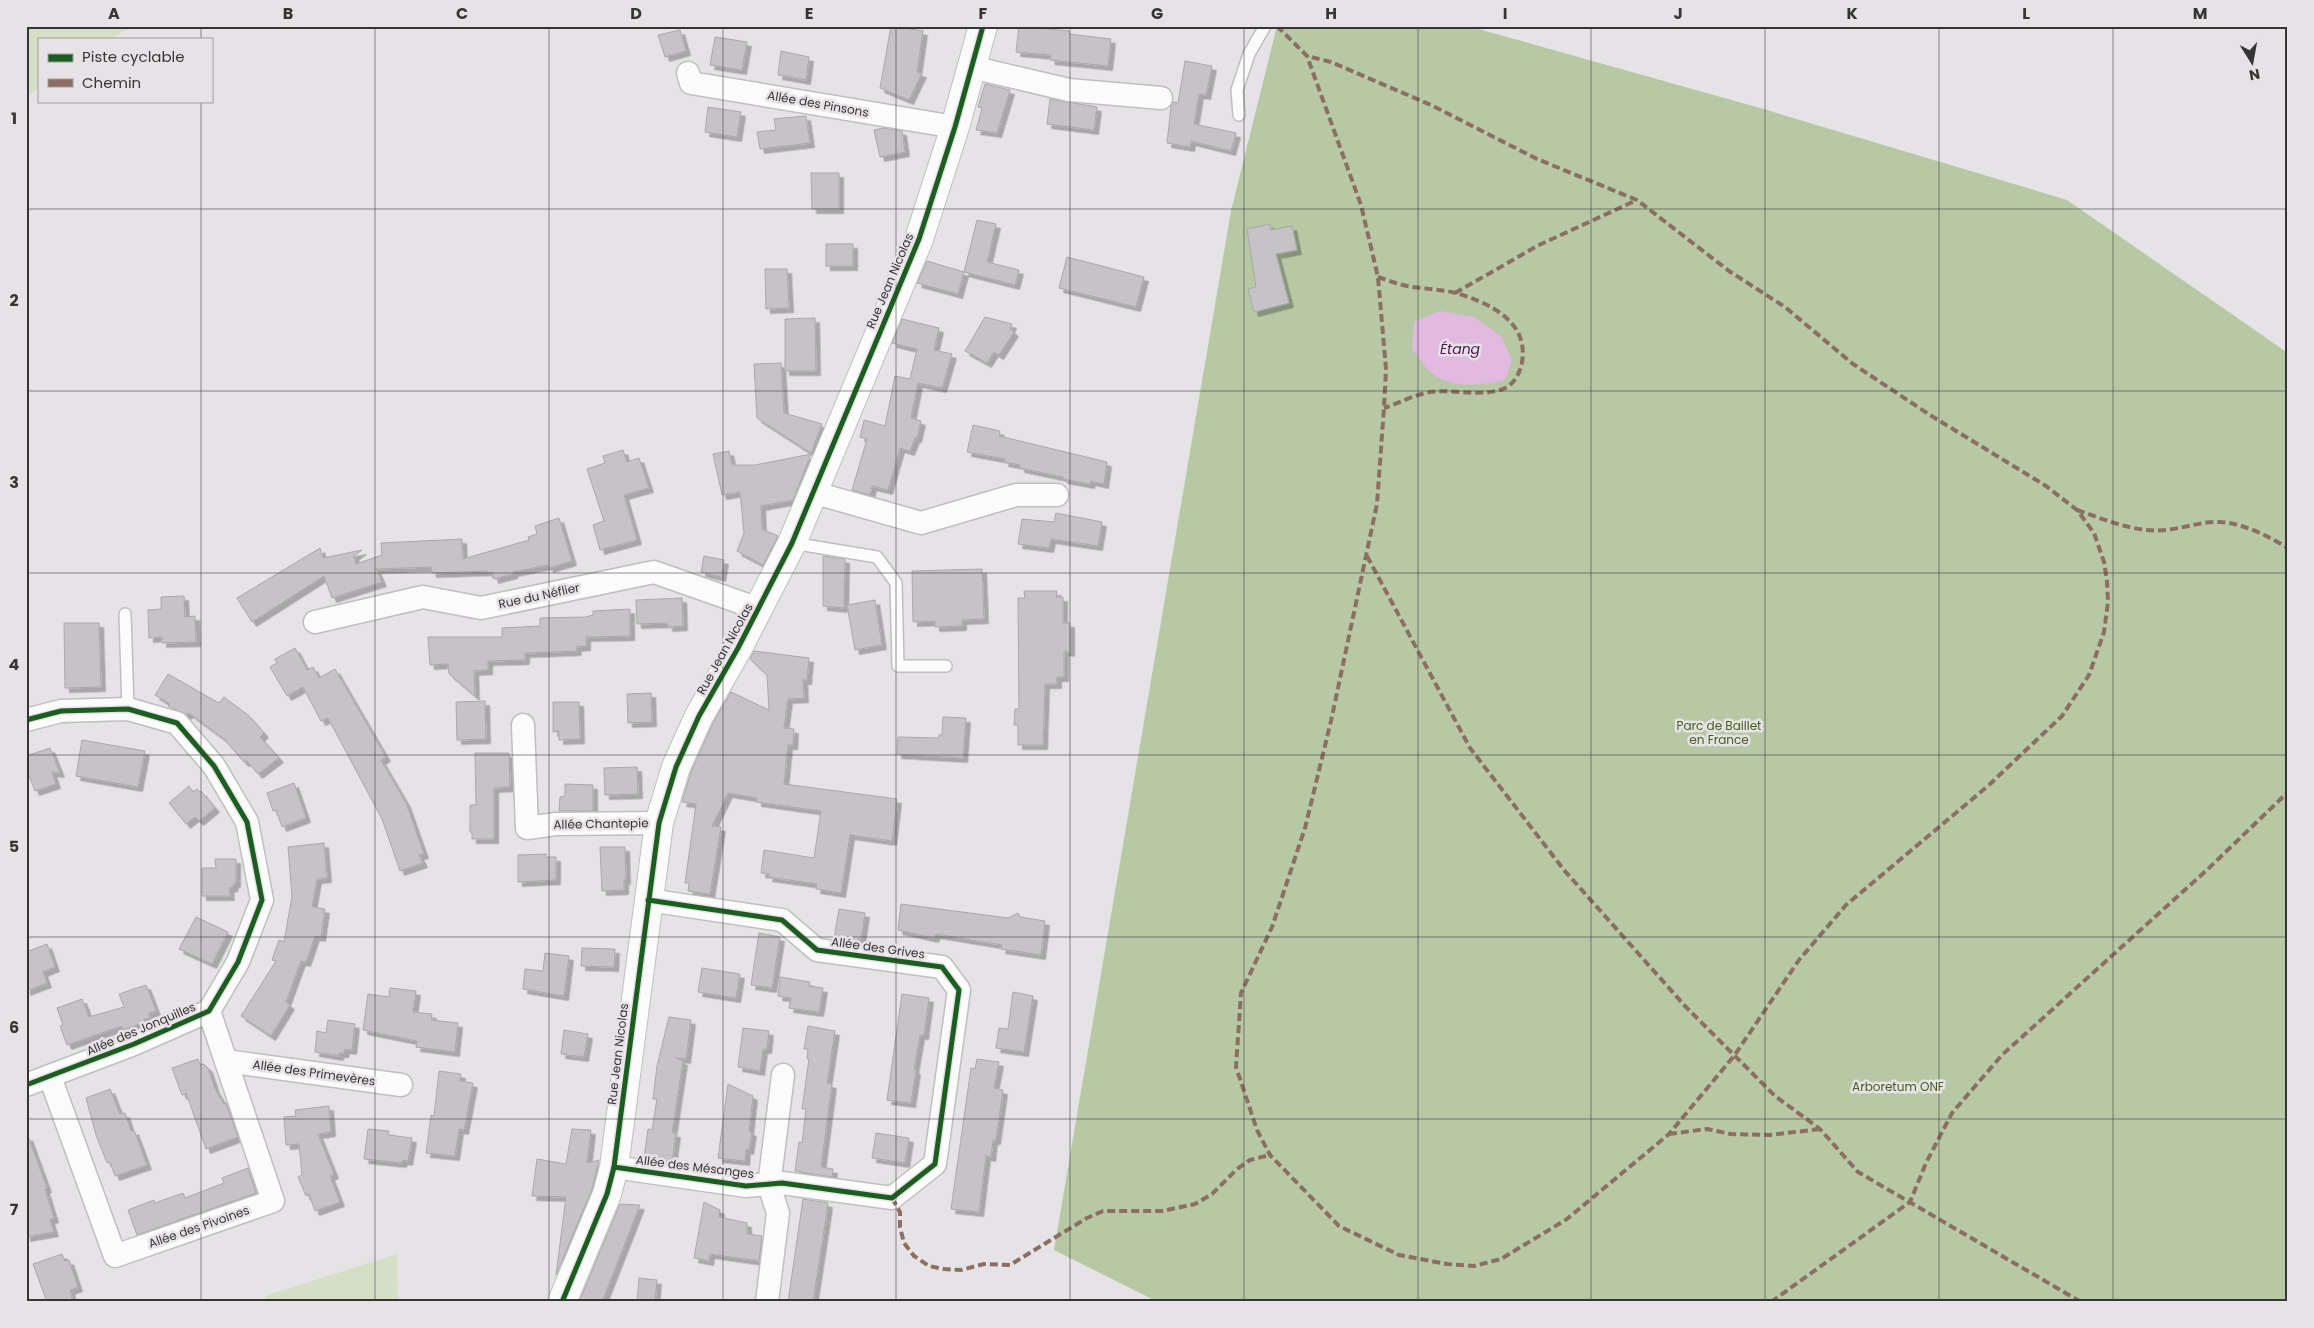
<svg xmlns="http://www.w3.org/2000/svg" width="2314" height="1328" font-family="Poppins,sans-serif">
<defs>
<filter id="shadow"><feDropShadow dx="4.5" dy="4.5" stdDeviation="0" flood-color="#0004"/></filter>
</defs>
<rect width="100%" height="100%" fill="#e5e3e5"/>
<g fill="#d3e0c5">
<path d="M 26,26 L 131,26 L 112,39 L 39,39 L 39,88 L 26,96 Z"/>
<path d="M 397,1254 L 398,1302 L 265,1302 L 265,1296 Z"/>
</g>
<path fill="#b6c8a4" d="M 1277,26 L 1468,26 L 1760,108 L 2067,200 L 2288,353 L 2288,1302 L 1158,1302 L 1054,1250 L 1231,211 Z"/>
<path fill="#e2bae1" d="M 1440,311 L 1474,317 L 1501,336 L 1512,360 L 1505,380 C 1481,385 1450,390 1429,371 C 1423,365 1418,356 1412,349 L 1414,322 Z"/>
<g fill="#c5c3c5" stroke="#aaa8aa" filter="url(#shadow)">
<path d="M 891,26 L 923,31 L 917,72 L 922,73 L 909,100 L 880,88 Z"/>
<path d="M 1019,26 L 1069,31 L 1069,34 L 1111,39 L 1108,66 L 1050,60 L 1051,55 L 1016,52 Z"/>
<path d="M 680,30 L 686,51 L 665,57 L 658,35 Z"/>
<path d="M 715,37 L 747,42 L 742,70 L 710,65 Z"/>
<path d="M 781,51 L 809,57 L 806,80 L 778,75 Z"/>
<path d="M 1185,61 L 1212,66 L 1206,95 L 1199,94 L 1194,124 L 1236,133 L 1231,151 L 1191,141 L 1190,147 L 1167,143 L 1171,106 L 1173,102 L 1178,103 Z"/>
<path d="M 985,84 L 1010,90 L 997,133 L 976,130 L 982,108 L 978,107 Z"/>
<path d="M 1050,99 L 1097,107 L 1094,130 L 1047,124 Z"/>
<path d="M 708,107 L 741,112 L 737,137 L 705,132 Z"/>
<path d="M 806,116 L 810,143 L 760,149 L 757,132 L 776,130 L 774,119 Z"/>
<path d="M 883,128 L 902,131 L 905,152 L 880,157 L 874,130 Z"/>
<path d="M 811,173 L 839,173 L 839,209 L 812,209 Z"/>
<path d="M 977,220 L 996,224 L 987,262 L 1019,270 L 1015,285 L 964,272 Z"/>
<path d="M 1270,224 L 1271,230 L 1292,226 L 1297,250 L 1276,254 L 1289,303 L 1254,312 L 1248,289 L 1256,287 L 1247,229 Z"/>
<rect x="826" y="244" width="27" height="22"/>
<path d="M 1067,257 L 1144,277 L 1136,307 L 1059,288 Z"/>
<path d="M 927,261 L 964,272 L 958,294 L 917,283 Z"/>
<path d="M 765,269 L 787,269 L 789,308 L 766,309 Z"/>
<path d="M 985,317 L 1012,324 L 1010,329 L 1014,332 L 999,355 L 994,352 L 987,363 L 965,351 Z"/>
<path d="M 815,318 L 816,371 L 785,371 L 785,319 Z"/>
<path d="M 902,319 L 939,328 L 934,350 L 952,354 L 942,388 L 918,383 L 911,418 L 921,421 L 917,438 L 915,438 L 910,451 L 900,448 L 888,490 L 872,486 L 870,495 L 852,490 L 867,439 L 860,437 L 864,420 L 885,426 L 895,376 L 910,379 L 917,349 L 892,343 Z"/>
<path d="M 781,363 L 784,413 L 822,424 L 811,453 L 757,418 L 754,364 Z"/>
<path d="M 973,425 L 1000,431 L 999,436 L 1107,462 L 1104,484 L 1091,481 L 1090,484 L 1063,479 L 1063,477 L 1020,468 L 1020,465 L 1004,462 L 1005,459 L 967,452 Z"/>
<path d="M 623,450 L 627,462 L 639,458 L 649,488 L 624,495 L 637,540 L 600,550 L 593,525 L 604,521 L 587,469 L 605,463 L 603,456 Z"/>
<path d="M 729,451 L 732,465 L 755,465 L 811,454 L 793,500 L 761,506 L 762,529 L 778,536 L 763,565 L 737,551 L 744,533 L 740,492 L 722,495 L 713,454 Z"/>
<path d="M 1056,513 L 1102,522 L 1098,546 L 1051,539 L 1049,548 L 1018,544 L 1022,519 L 1054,522 Z"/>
<path d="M 559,518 L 572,561 L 549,568 L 548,565 L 513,572 L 513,574 L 494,579 L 492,572 L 488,573 L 487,571 L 432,573 L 431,567 L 376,569 L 382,582 L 332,598 L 324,576 L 252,622 L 237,598 L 320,548 L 323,558 L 362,550 L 354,556 L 356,564 L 382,555 L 381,543 L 462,539 L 463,559 L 529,540 L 528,537 L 537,534 L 535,526 Z"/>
<path d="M 704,556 L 724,560 L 721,577 L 701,572 Z"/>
<path d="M 823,556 L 845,559 L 844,608 L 823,606 Z"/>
<path d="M 982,569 L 984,619 L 962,620 L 962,626 L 935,627 L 935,621 L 913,622 L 912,571 Z"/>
<path d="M 1024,591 L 1057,591 L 1056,597 L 1063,597 L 1063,623 L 1070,623 L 1070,652 L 1064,651 L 1064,677 L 1057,677 L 1057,684 L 1045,684 L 1043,745 L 1018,745 L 1018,725 L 1014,725 L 1015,709 L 1019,709 L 1018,598 L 1025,598 Z"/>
<path d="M 184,596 L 185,617 L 195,616 L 196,642 L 162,643 L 162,637 L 149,638 L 148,610 L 161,609 L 161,597 Z"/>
<path d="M 682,598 L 683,626 L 668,627 L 668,623 L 637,624 L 636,600 Z"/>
<path d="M 875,600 L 882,645 L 855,650 L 847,605 Z"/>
<path d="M 630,609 L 630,636 L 586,637 L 586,646 L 576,647 L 577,651 L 525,653 L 525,660 L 488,661 L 488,670 L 474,671 L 475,696 L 449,674 L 448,664 L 430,665 L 428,637 L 502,637 L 502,628 L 540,626 L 540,618 L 586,617 L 593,615 L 593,611 Z"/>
<path d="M 64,623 L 99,623 L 101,687 L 65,688 Z"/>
<path d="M 295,648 L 307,670 L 313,667 L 319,678 L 335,669 L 386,757 L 381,760 L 406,803 L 424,854 L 419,855 L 423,863 L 400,871 L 382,819 L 328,718 L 321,721 L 303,687 L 287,696 L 270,667 L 277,663 L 275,659 Z"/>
<path d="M 754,651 L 809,658 L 807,680 L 803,680 L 804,698 L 788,699 L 784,728 L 794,729 L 793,745 L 788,745 L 784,784 L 897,799 L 892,841 L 850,835 L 841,893 L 816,889 L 817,884 L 768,877 L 769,874 L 761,873 L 764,850 L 814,858 L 821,811 L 757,802 L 757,798 L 728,793 L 712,826 L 721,827 L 710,894 L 688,891 L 689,883 L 685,883 L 696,804 L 682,802 L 691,772 L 713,723 L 731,692 L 769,710 L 767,675 L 750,659 Z"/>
<path d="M 168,674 L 219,703 L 224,697 L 248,715 L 264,733 L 260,737 L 279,758 L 258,774 L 247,761 L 244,762 L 224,739 L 189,713 L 187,715 L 168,706 L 170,704 L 155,695 Z"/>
<path d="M 651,693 L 652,722 L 628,723 L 627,694 Z"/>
<path d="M 485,701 L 486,739 L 457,740 L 456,702 Z"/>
<path d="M 553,702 L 579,702 L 580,739 L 559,740 L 559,731 L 553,732 Z"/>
<path d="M 943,717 L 966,718 L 963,758 L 897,754 L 898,737 L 939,738 L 939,735 L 942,735 Z"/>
<path d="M 82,740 L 145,751 L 138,787 L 76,776 Z"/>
<path d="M 50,748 L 60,773 L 52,772 L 56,784 L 35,791 L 26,768 L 26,756 Z"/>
<path d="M 475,753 L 509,753 L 510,787 L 494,788 L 494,839 L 472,839 L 472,833 L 470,832 L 470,805 L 476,805 Z"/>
<path d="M 637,767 L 638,794 L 605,795 L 604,768 Z"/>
<path d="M 294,783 L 306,818 L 282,827 L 276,810 L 273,811 L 267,793 Z"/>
<path d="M 565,784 L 593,785 L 593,811 L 559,811 L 560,797 L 565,796 Z"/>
<path d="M 189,786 L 193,792 L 197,789 L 200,792 L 201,791 L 215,808 L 199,821 L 195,817 L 186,824 L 169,803 Z"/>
<path d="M 324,843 L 327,878 L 317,879 L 312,907 L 325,909 L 321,937 L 315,936 L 306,962 L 301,961 L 286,1002 L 290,1005 L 271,1036 L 241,1016 L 276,961 L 272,960 L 279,940 L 284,942 L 292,896 L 288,847 Z"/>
<path d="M 600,847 L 625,847 L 626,880 L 624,880 L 624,890 L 602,891 Z"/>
<path d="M 546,854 L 546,857 L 556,857 L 556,880 L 518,882 L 518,855 Z"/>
<path d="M 215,859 L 236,859 L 236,883 L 234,883 L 233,887 L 229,888 L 230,896 L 202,896 L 202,868 L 216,868 Z"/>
<path d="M 901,904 L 1008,918 L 1018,913 L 1020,917 L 1045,921 L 1041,955 L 1001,949 L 1002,945 L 936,934 L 934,938 L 898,930 Z"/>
<path d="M 839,909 L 865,913 L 861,939 L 858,939 L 858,942 L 834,939 Z"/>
<path d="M 196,917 L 228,932 L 212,964 L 179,949 Z"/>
<path d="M 759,933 L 780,937 L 772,988 L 751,985 Z"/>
<path d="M 47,944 L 55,967 L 43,972 L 47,983 L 26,991 L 26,952 Z"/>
<path d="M 582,948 L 615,949 L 614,967 L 581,966 Z"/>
<path d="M 545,953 L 569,956 L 564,996 L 523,989 L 525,969 L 543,971 Z"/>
<path d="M 702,968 L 740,974 L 736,998 L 698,992 Z"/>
<path d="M 780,977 L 810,982 L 809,986 L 823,988 L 819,1012 L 789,1008 L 791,998 L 778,996 Z"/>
<path d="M 146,985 L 156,1011 L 149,1013 L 150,1018 L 144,1019 L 145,1022 L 123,1030 L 122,1026 L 67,1045 L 60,1026 L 63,1025 L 57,1008 L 82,999 L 89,1017 L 124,1007 L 119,994 Z"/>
<path d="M 390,988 L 416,991 L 413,1012 L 432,1014 L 431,1020 L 458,1023 L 455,1052 L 416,1047 L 417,1041 L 363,1030 L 368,994 L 389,997 Z"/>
<path d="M 1013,992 L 1033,996 L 1024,1052 L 996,1048 L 999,1028 L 1008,1029 Z"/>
<path d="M 902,994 L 929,998 L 924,1035 L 920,1035 L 914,1070 L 916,1070 L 911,1103 L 887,1100 Z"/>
<path d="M 669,1017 L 691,1020 L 686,1059 L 675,1058 L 683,1061 L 672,1133 L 676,1133 L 672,1162 L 644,1158 L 648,1129 L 652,1130 L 657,1099 L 653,1099 L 657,1066 Z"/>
<path d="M 328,1020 L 355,1024 L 352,1050 L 345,1049 L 344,1053 L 339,1053 L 339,1056 L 315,1052 L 317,1031 L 326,1033 Z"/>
<path d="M 808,1026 L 835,1031 L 827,1083 L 832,1084 L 821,1167 L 833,1169 L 832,1177 L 795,1171 L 799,1142 L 802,1143 L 806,1109 L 802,1109 L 809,1059 L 807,1059 L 808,1049 L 804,1049 Z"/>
<path d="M 743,1028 L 769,1031 L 767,1049 L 763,1049 L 760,1071 L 738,1067 Z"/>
<path d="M 564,1030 L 588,1034 L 584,1057 L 561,1054 Z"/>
<path d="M 198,1059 L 200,1065 L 204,1064 L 208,1068 L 215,1089 L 224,1104 L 226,1103 L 238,1137 L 206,1149 L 186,1093 L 182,1095 L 172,1068 Z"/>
<path d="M 977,1059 L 999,1062 L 994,1088 L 1003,1090 L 996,1140 L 993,1140 L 991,1157 L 986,1156 L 979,1212 L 951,1209 L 971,1068 L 975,1069 Z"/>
<path d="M 439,1071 L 461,1074 L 460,1081 L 473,1083 L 464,1130 L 459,1129 L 455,1156 L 426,1153 L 431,1115 L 434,1116 Z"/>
<path d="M 728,1084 L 753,1096 L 749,1131 L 752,1132 L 749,1150 L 746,1149 L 745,1161 L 718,1158 Z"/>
<path d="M 110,1089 L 120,1114 L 125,1113 L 131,1131 L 134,1130 L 147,1165 L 115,1176 L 110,1162 L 107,1163 L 96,1135 L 86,1098 Z"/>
<path d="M 329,1106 L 331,1132 L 318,1134 L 334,1174 L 330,1176 L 340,1202 L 315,1211 L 309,1194 L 306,1196 L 298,1177 L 302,1175 L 299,1144 L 286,1145 L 284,1117 L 296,1116 L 295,1110 Z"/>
<path d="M 368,1129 L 389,1131 L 388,1135 L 412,1138 L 408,1161 L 403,1160 L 402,1163 L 364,1159 Z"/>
<path d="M 572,1129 L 591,1130 L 587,1163 L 599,1160 L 592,1189 L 556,1275 L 566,1197 L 532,1196 L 537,1159 L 566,1164 Z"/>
<path d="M 876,1133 L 909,1138 L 905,1163 L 872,1158 Z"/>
<path d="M 28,1136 L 47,1188 L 45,1189 L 54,1218 L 50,1220 L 54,1232 L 26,1237 L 26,1137 Z"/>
<path d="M 248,1168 L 256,1193 L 137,1235 L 128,1210 L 154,1200 L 155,1203 L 183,1193 L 185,1198 L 224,1183 L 222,1178 Z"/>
<path d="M 803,1199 L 828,1203 L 827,1211 L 813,1302 L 788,1302 Z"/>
<path d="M 704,1202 L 720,1210 L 719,1217 L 747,1223 L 747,1234 L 762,1236 L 759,1261 L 710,1254 L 709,1261 L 694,1258 Z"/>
<path d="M 620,1204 L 640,1205 L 602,1302 L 579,1302 Z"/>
<path d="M 62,1254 L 65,1261 L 69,1260 L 78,1287 L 70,1290 L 73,1302 L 47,1302 L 33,1264 Z"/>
<path d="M 639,1278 L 657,1280 L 655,1302 L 637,1302 Z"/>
</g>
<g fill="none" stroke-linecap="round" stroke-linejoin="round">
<g stroke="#c0bec0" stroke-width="14">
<g id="lane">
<path d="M 1239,115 L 1237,90 L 1249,54 L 1265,26"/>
<path d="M 792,543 L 877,557 L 896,583 L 898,666 L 946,666"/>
<path d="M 125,614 L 128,709"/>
</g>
</g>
<g stroke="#c0bec0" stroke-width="25">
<g id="street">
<path d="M 971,67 L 1069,90 L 1161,98"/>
<path d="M 688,73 L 691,83 L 955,127"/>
<path d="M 812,492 L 921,523 L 1016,495 L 1057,495"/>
<path d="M 315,622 L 423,597 L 481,608 L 654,572 L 759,609"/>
<path d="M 26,720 L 61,711 L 128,709 L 177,723 L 214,766 L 247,822 L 262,900 L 238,962 L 209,1011 L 134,1044 L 26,1085"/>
<path d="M 523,725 L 527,828 L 556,824 L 659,823"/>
<path d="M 226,1061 L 401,1085"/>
<path d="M 50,1077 L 115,1256 L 273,1201 L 209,1011"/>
<path d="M 614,1167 L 746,1186 L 782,1183 L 892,1198 L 935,1164 L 959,990 L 942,967 L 817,950 L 782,920 L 648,900"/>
<path d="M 767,1302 L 778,1213 L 769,1185 L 783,1075"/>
</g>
</g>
<g stroke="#c0bec0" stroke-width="30">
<path id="secondary" d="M 562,1302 L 607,1194 L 614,1167 L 659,823 L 676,767 L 699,716 L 738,648 L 792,543 L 919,239 L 955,127 L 983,26"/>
</g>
<use href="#lane" stroke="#fbfbfb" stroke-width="11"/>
<use href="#street" stroke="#fbfbfb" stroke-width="22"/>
<use href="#secondary" stroke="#fbfbfb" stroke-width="28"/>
<g stroke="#8d6e63" stroke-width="4" stroke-dasharray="8 4" stroke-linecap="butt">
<path d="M 1277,26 L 1307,56 L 1361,205 L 1378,277 L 1386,369 L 1384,408 L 1377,504 L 1331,721 L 1305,828 L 1272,927 L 1241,993 L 1236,1067 L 1257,1130 L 1270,1155 L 1339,1226 L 1399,1255 L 1447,1264 L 1474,1266 L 1501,1259 L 1567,1219 L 1669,1134 L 1734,1056 L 1799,960 L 1846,905 L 1988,786 L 2062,716 L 2089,675 L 2104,632 L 2108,602 L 2107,581 L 2104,562 L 2094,533 L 2077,510 L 2046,486 L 1930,415 L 1853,364 L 1785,307 L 1729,271 L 1637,200 L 1537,159 L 1431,105 L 1331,62 L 1307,56"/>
<path d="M 1378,277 C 1387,280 1397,284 1407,286 C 1423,289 1440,289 1456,293 C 1489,303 1529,321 1522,362 C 1520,373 1514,385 1503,389 C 1479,397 1456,389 1431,392 C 1416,394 1399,403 1384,408"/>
<path d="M 1455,293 L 1539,245 L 1637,200"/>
<path d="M 2077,510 C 2100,518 2124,528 2147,530 C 2174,533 2196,521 2220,522 C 2243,523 2268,536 2288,548"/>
<path d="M 1367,556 L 1470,748 L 1564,870 L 1685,1006 L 1775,1096 L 1820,1129 L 1858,1172 L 2081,1302"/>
<path d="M 1669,1134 L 1707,1129 L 1731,1134 L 1770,1135 L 1820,1129"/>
<path d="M 892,1198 L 900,1212 L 900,1227 L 904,1243 L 914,1256 L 929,1266 L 944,1269 L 961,1270 L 984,1264 L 1010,1265 L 1087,1218 L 1103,1211 L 1162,1211 L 1195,1204 L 1212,1194 L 1237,1169 L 1250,1160 L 1270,1155"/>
<path d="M 1771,1302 L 1910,1202 L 1926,1163 L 1952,1113 L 2002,1055 L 2208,869 L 2288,792"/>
</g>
<g stroke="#e6e2e6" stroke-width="8">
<g id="cycleway">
<path d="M 26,720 L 61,711 L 128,709 L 177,723 L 214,766 L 247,822 L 262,900 L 238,962 L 209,1011 L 134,1044 L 26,1085"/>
<path d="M 614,1167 L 746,1186 L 782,1183 L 892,1198 L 935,1164 L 959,990 L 942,967 L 817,950 L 782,920 L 648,900"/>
<path d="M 562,1302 L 607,1194 L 614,1167 L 659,823 L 676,767 L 699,716 L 738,648 L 792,543 L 919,239 L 955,127 L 983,26"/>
</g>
</g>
<use href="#cycleway" stroke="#1b5e20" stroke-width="5"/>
</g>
<path fill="none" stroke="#363536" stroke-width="1" stroke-opacity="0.55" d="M 201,26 L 201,39M 375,26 L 375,1302M 549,26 L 549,1302M 723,26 L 723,1302M 896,26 L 896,1302M 1070,26 L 1070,1302M 1244,26 L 1244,1302M 1418,26 L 1418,1302M 1591,26 L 1591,1302M 1765,26 L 1765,1302M 1939,26 L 1939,1302M 2113,26 L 2113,1302M 201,101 L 201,1302M 26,209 L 2288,209M 26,391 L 2288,391M 26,573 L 2288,573M 26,755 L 2288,755M 26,937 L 2288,937M 26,1119 L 2288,1119"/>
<g text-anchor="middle" stroke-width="5" stroke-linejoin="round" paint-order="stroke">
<g font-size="12" fill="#363536" stroke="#e6e2e6">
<text transform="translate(818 104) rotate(10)" y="4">Allée des Pinsons</text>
<text transform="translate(890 281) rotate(-67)" y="4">Rue Jean Nicolas</text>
<text transform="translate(539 596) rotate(-12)" y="4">Rue du Néflier</text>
<text transform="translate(725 649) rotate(-61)" y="4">Rue Jean Nicolas</text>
<text transform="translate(601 824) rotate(-1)" y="4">Allée Chantepie</text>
<text transform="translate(878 948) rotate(8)" y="4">Allée des Grives</text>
<text transform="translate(141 1029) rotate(-23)" y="4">Allée des Jonquilles</text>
<text transform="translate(618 1054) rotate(-83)" y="4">Rue Jean Nicolas</text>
<text transform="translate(314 1073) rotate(8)" y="4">Allée des Primevères</text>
<text transform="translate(695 1167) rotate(7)" y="4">Allée des Mésanges</text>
<text transform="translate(199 1227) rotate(-19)" y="4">Allée des Pivoines</text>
</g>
<g font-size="12" fill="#42601b" stroke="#e6e2e6">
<text x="1719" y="730">Parc de Baillet<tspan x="1719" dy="14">en France</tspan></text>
<text x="1898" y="1091">Arboretum ONF</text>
</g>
<g font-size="14" font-style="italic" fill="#531054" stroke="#e6e2e6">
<text x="1460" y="354">Étang</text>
</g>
</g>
<rect width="2314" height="1328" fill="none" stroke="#e6e2e6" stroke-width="55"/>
<rect x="38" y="38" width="175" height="65" fill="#e6e2e6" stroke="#a09da0"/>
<rect x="48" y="54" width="25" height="8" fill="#1b5e20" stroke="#a09da0"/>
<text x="82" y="62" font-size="15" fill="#363536">Piste cyclable</text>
<rect x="48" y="79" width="25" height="8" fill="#8d6e63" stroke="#a09da0"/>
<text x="82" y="88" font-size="15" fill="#363536">Chemin</text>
<g transform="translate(2252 62) rotate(169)" stroke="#e6e2e6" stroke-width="4" paint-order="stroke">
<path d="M0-4L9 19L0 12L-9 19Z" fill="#363536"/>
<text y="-8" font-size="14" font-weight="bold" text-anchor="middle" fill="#363536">N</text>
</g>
<rect x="28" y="28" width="2258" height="1272" fill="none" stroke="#363536" stroke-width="2"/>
<g font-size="16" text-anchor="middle" font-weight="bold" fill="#363536">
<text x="114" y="19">A</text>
<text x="288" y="19">B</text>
<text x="462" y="19">C</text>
<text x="636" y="19">D</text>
<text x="809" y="19">E</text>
<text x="983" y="19">F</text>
<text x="1157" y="19">G</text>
<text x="1331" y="19">H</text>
<text x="1505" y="19">I</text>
<text x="1678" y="19">J</text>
<text x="1852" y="19">K</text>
<text x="2026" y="19">L</text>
<text x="2200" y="19">M</text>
<text x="14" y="124">1</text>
<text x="14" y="306">2</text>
<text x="14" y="488">3</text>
<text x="14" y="670">4</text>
<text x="14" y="852">5</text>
<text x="14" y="1033">6</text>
<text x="14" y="1215">7</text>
</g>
</svg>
